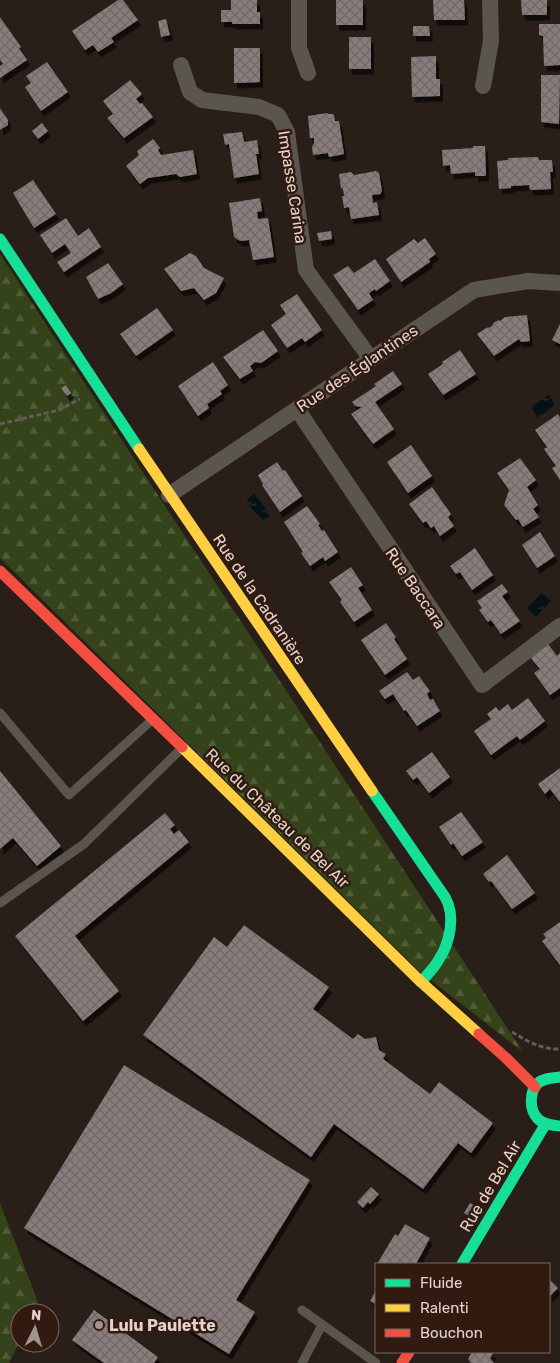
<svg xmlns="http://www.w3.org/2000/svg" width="560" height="1363" font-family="Rubik,sans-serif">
<defs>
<pattern id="forest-firs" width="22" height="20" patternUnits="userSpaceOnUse" patternTransform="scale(1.25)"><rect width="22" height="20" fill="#344319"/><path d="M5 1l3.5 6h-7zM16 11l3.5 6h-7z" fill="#515d39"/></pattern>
<pattern id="water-ripples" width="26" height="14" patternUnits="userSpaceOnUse" patternTransform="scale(1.25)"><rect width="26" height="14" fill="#041116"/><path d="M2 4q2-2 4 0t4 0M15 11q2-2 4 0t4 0" fill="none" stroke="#283337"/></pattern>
<pattern id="building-cross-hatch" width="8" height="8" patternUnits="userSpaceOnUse" patternTransform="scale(1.25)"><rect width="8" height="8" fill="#887d7c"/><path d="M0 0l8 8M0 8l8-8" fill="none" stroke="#706766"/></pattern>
<filter id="shadow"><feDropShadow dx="3" dy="5.5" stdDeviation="0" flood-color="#0009"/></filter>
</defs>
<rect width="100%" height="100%" fill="#291e18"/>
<g fill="url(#forest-firs)">
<path d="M 0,254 L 523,1052 L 419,971 L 0,558 Z"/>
<path d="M 0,1203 L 38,1302 L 33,1313 L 20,1313 L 20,1341 L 9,1363 L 0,1363 Z"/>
</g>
<g fill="url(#water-ripples)">
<path d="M 549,395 L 555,405 L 538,418 L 531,407 Z"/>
<path d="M 254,494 C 260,501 266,508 269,516 L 263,520 L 251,508 L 247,499 Z"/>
<path d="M 542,593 L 551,601 L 536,617 L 527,608 Z"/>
</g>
<g fill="url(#building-cross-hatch)" filter="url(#shadow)">
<path d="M 118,0 L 123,0 L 138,20 L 111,38 L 114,42 L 98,52 L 93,45 L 85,50 L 72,31 Z"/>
<path d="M 231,0 L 257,0 L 257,12 L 260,12 L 260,24 L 232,24 L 232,22 L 221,22 L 221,10 L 231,10 Z"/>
<rect x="336" y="0" width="27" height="25"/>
<path d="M 433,0 L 464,0 L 465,20 L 434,20 Z"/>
<path d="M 521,0 L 547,0 L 547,15 L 522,15 Z"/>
<path d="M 0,17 L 21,47 L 19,48 L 27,60 L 0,78 L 0,66 L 3,64 L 0,60 Z"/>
<path d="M 166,19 L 170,35 L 161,37 L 158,21 Z"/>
<path d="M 539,24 L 560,24 L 560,65 L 544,66 L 543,36 L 539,35 Z"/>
<path d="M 413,26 L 429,26 L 430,36 L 413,36 Z"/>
<rect x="349" y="37" width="22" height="32"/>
<path d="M 234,48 L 260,48 L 260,82 L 234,83 Z"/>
<path d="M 436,56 L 436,79 L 440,79 L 440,96 L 412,97 L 411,57 Z"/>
<path d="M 47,62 L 68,92 L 41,111 L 25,87 L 31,83 L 26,76 Z"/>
<path d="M 541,75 L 560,75 L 559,124 L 541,122 Z"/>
<path d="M 130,80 L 142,94 L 136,99 L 140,104 L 142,103 L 153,117 L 124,138 L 107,118 L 113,114 L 103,101 Z"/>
<path d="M 0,108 L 8,120 L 8,125 L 0,130 Z"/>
<path d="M 327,113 L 328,114 L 332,114 L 334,115 L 335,121 L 339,121 L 344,154 L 329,157 L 328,153 L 313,155 L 312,147 L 314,143 L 314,138 L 310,138 L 308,116 Z"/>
<path d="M 42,123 L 48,131 L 38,139 L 32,131 Z"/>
<path d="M 242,132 L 244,142 L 257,140 L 259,154 L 256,154 L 259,174 L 234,178 L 229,144 L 225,145 L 223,134 Z"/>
<path d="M 153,139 L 160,148 L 158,150 L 161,155 L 193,150 L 197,174 L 180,177 L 176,174 L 148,178 L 140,184 L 126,166 L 139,155 L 137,151 Z"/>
<path d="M 473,146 L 485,146 L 486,176 L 475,176 L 475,172 L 451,174 L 450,165 L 443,166 L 442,150 L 473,148 Z"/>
<path d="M 538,157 L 539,160 L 552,160 L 553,172 L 550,172 L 551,189 L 530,190 L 529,185 L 511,186 L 511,188 L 499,189 L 497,161 L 508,160 L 508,158 Z"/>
<path d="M 376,171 L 379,173 L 382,191 L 380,194 L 372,195 L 373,203 L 377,202 L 379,215 L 351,219 L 349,207 L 344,208 L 342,196 L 344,196 L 343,189 L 341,188 L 339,174 L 351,172 L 354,175 Z"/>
<path d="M 33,180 L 56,214 L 34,228 L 13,193 Z"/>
<path d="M 260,198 L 262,211 L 257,212 L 258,219 L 268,218 L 274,257 L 253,260 L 249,240 L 240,241 L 234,237 L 229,203 Z"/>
<path d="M 66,218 L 78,236 L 89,228 L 101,247 L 64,272 L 57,262 L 71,253 L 65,244 L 52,253 L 40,235 Z"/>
<path d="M 331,231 L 332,239 L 319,241 L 317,233 Z"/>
<path d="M 425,238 L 436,254 L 429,259 L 430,262 L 401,282 L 386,259 L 414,239 L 418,243 Z"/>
<path d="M 190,253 L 196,256 L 204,268 L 224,278 L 216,293 L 204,300 L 194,288 L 181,291 L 164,269 Z"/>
<path d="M 375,259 L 390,281 L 376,291 L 375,289 L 369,293 L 373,300 L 358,310 L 333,275 L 348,266 L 354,273 Z"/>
<path d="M 108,263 L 123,284 L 111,293 L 98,299 L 86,277 Z"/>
<path d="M 297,294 L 322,330 L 305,342 L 302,338 L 287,348 L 271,325 L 286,314 L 280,305 Z"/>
<path d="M 157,308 L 173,330 L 136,356 L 120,334 Z"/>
<path d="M 527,315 L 530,341 L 521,342 L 519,339 L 494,356 L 477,334 L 488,327 L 489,328 L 493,325 L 493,323 L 499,320 L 500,321 L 505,317 Z"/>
<path d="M 560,324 L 560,344 L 552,340 Z"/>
<path d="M 263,330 L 278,351 L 261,363 L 255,362 L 250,366 L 253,371 L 240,379 L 223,357 Z"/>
<path d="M 460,350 L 476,374 L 443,395 L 428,374 L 443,364 L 442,362 Z"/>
<path d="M 213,362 L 228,385 L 220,391 L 222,394 L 207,404 L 209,408 L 198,416 L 178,386 Z"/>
<path d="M 393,371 L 402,384 L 375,402 L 394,429 L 373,444 L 351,414 L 362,407 L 355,406 L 352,402 L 376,386 L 374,384 Z"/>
<path d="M 66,385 L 71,393 L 67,396 L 61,388 Z"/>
<path d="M 558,414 L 560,418 L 560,480 L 552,468 L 556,466 L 544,449 L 547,447 L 535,430 Z"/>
<path d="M 411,445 L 432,476 L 408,493 L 387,462 Z"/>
<path d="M 520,458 L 536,480 L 527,487 L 538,505 L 533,509 L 539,517 L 523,527 L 518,519 L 516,520 L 504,505 L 509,490 L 497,473 Z"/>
<path d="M 277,462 L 283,471 L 285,470 L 302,496 L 280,512 L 262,485 L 263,484 L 258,475 Z"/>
<path d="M 432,487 L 451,514 L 448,517 L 454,526 L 440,536 L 434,526 L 431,528 L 426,521 L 423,523 L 409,504 Z"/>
<path d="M 307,506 L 320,524 L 318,525 L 322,531 L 324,530 L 338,552 L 325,561 L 323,557 L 310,566 L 301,553 L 303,552 L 284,522 Z"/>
<path d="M 540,532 L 555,556 L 537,568 L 522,545 Z"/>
<path d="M 475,548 L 493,575 L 472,590 L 460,572 L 456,574 L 450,566 Z"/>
<path d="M 351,567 L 363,585 L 358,588 L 372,610 L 354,622 L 340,602 L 342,600 L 329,582 Z"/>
<path d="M 502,584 L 508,592 L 502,596 L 520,621 L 501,634 L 491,620 L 488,622 L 479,610 L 482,608 L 477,601 Z"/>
<path d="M 386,623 L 396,637 L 394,639 L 407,659 L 385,675 L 361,640 Z"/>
<path d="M 548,644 L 557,656 L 560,653 L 560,688 L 550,695 L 534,673 L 540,669 L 530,657 Z"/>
<path d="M 407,672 L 413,680 L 419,676 L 430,691 L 427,694 L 430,700 L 433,699 L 440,711 L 417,726 L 406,710 L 404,711 L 393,694 L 385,699 L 379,691 Z"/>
<path d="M 528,698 L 545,721 L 520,740 L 517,736 L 491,755 L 474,731 L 491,719 L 487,714 L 496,707 L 499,711 L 508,704 L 512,710 Z"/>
<path d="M 432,752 L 450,777 L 429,793 L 417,777 L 413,780 L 406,771 Z"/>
<path d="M 560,768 L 560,802 L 550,789 L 545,794 L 538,784 Z"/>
<path d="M 0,771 L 61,846 L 37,866 L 13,838 L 0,849 Z"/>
<path d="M 461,812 L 483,842 L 462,856 L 453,843 L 451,845 L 439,827 Z"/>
<path d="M 165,813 L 175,825 L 170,829 L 174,834 L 179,830 L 189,842 L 75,936 L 119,991 L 83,1021 L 15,936 Z"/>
<path d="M 507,855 L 535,893 L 512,909 L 491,881 L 489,882 L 483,874 Z"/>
<path d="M 560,922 L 560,965 L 542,941 L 546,938 L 543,934 Z"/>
<path d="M 244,925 L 329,987 L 313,1009 L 353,1039 L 358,1034 L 365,1039 L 376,1037 L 379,1050 L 386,1054 L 383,1059 L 430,1094 L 439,1082 L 493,1123 L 471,1153 L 458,1143 L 423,1189 L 334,1124 L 311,1157 L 143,1035 L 214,937 L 227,947 Z"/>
<path d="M 124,1065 L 310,1180 L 236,1300 L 255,1312 L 229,1354 L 24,1228 Z"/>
<path d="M 371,1187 L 379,1194 L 370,1204 L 368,1202 L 363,1208 L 357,1202 Z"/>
<path d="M 470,1203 L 475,1206 L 469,1216 L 464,1213 Z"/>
<path d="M 405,1224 L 430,1238 L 416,1264 L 377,1264 L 395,1234 L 398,1236 Z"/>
<path d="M 549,1279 L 558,1288 L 549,1297 Z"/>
<path d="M 376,1290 L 376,1304 L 370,1301 Z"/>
<path d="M 94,1310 L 158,1357 L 154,1363 L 104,1363 L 72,1340 Z"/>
<path d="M 472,1352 L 494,1352 L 490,1358 L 494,1363 L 471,1363 L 468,1359 Z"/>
</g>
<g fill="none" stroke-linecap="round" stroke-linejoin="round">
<g stroke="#635d57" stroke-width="3" stroke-dasharray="5 2.5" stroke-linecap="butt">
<path d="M 0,424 L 59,410 L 80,399"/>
<path d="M 512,1032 C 527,1041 542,1050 560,1049"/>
</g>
<g stroke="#5a554d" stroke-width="9">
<path d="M 0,713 L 69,795 L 153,719"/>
<path d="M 0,903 L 84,844 L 182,748"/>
<path d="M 302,1310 L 376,1363"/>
<path d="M 302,1363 L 322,1325"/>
</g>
<g stroke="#5a554d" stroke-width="16">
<path d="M 299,0 L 299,48 L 308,73"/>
<path d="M 181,65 L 190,92 L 202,100 L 259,107 L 278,115 L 287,132 L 306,270 L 371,359"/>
<path d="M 483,86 L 491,41 L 490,0"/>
<path d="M 297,409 L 482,685 L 560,626"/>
<path d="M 169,495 L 474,290 L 528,281 L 560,283"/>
</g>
<g stroke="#16e098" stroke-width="11">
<path d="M 0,239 L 139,449"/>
<path d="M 372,791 L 445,897 C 456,916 450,943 438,961 C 434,968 427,975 421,982"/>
<path d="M 560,1077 C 552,1078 544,1078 538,1083 C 529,1092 529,1110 538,1119 C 544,1125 552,1125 560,1126"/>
<path d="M 462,1264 L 545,1125"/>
</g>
<g stroke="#ffcf43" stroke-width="11">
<path d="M 139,449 L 372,791"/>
<path d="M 182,747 L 421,982 L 479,1034"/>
</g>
<g stroke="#f24e42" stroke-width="11">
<path d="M 0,571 L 182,747"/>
<path d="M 479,1034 L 506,1058 L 535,1087"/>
<path d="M 402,1363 L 409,1352"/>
</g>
</g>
<circle fill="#a2948d" stroke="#311b10" stroke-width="2" cx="99" cy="1325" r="5"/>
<g text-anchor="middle" stroke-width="5" stroke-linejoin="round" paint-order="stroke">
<g font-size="16" fill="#e3d3cc" stroke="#311b10">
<text transform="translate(293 187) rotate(81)" y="6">Impasse Carina</text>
<text transform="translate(357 368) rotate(-34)" y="6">Rue des Églantines</text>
<text transform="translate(416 588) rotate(56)" y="6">Rue Baccara</text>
<text transform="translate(260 599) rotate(56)" y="6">Rue de la Cadranière</text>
<text transform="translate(278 818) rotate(44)" y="6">Rue du Château de Bel Air</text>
<text transform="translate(490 1186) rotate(-59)" y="6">Rue de Bel Air</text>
</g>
<g font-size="16" font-weight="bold" fill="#e3d3cc" stroke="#311b10" text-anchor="start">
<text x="109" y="1331">Lulu Paulette</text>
</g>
</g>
<rect x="375" y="1263" width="175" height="90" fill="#311b10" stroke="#78655b"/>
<rect x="385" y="1279" width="25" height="8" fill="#16e098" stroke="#78655b"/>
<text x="420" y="1288" font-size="15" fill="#e3d3cc">Fluide</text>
<rect x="385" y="1304" width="25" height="8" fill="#ffcf43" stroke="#78655b"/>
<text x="420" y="1313" font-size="15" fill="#e3d3cc">Ralenti</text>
<rect x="385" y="1329" width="25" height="8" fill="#f24e42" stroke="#78655b"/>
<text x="420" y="1338" font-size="15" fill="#e3d3cc">Bouchon</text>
<g transform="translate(35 1328) rotate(5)"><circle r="24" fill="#311b10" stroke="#78655b"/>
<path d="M0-4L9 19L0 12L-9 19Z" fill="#a2948d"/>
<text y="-8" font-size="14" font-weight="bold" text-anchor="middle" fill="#e3d3cc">N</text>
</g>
</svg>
